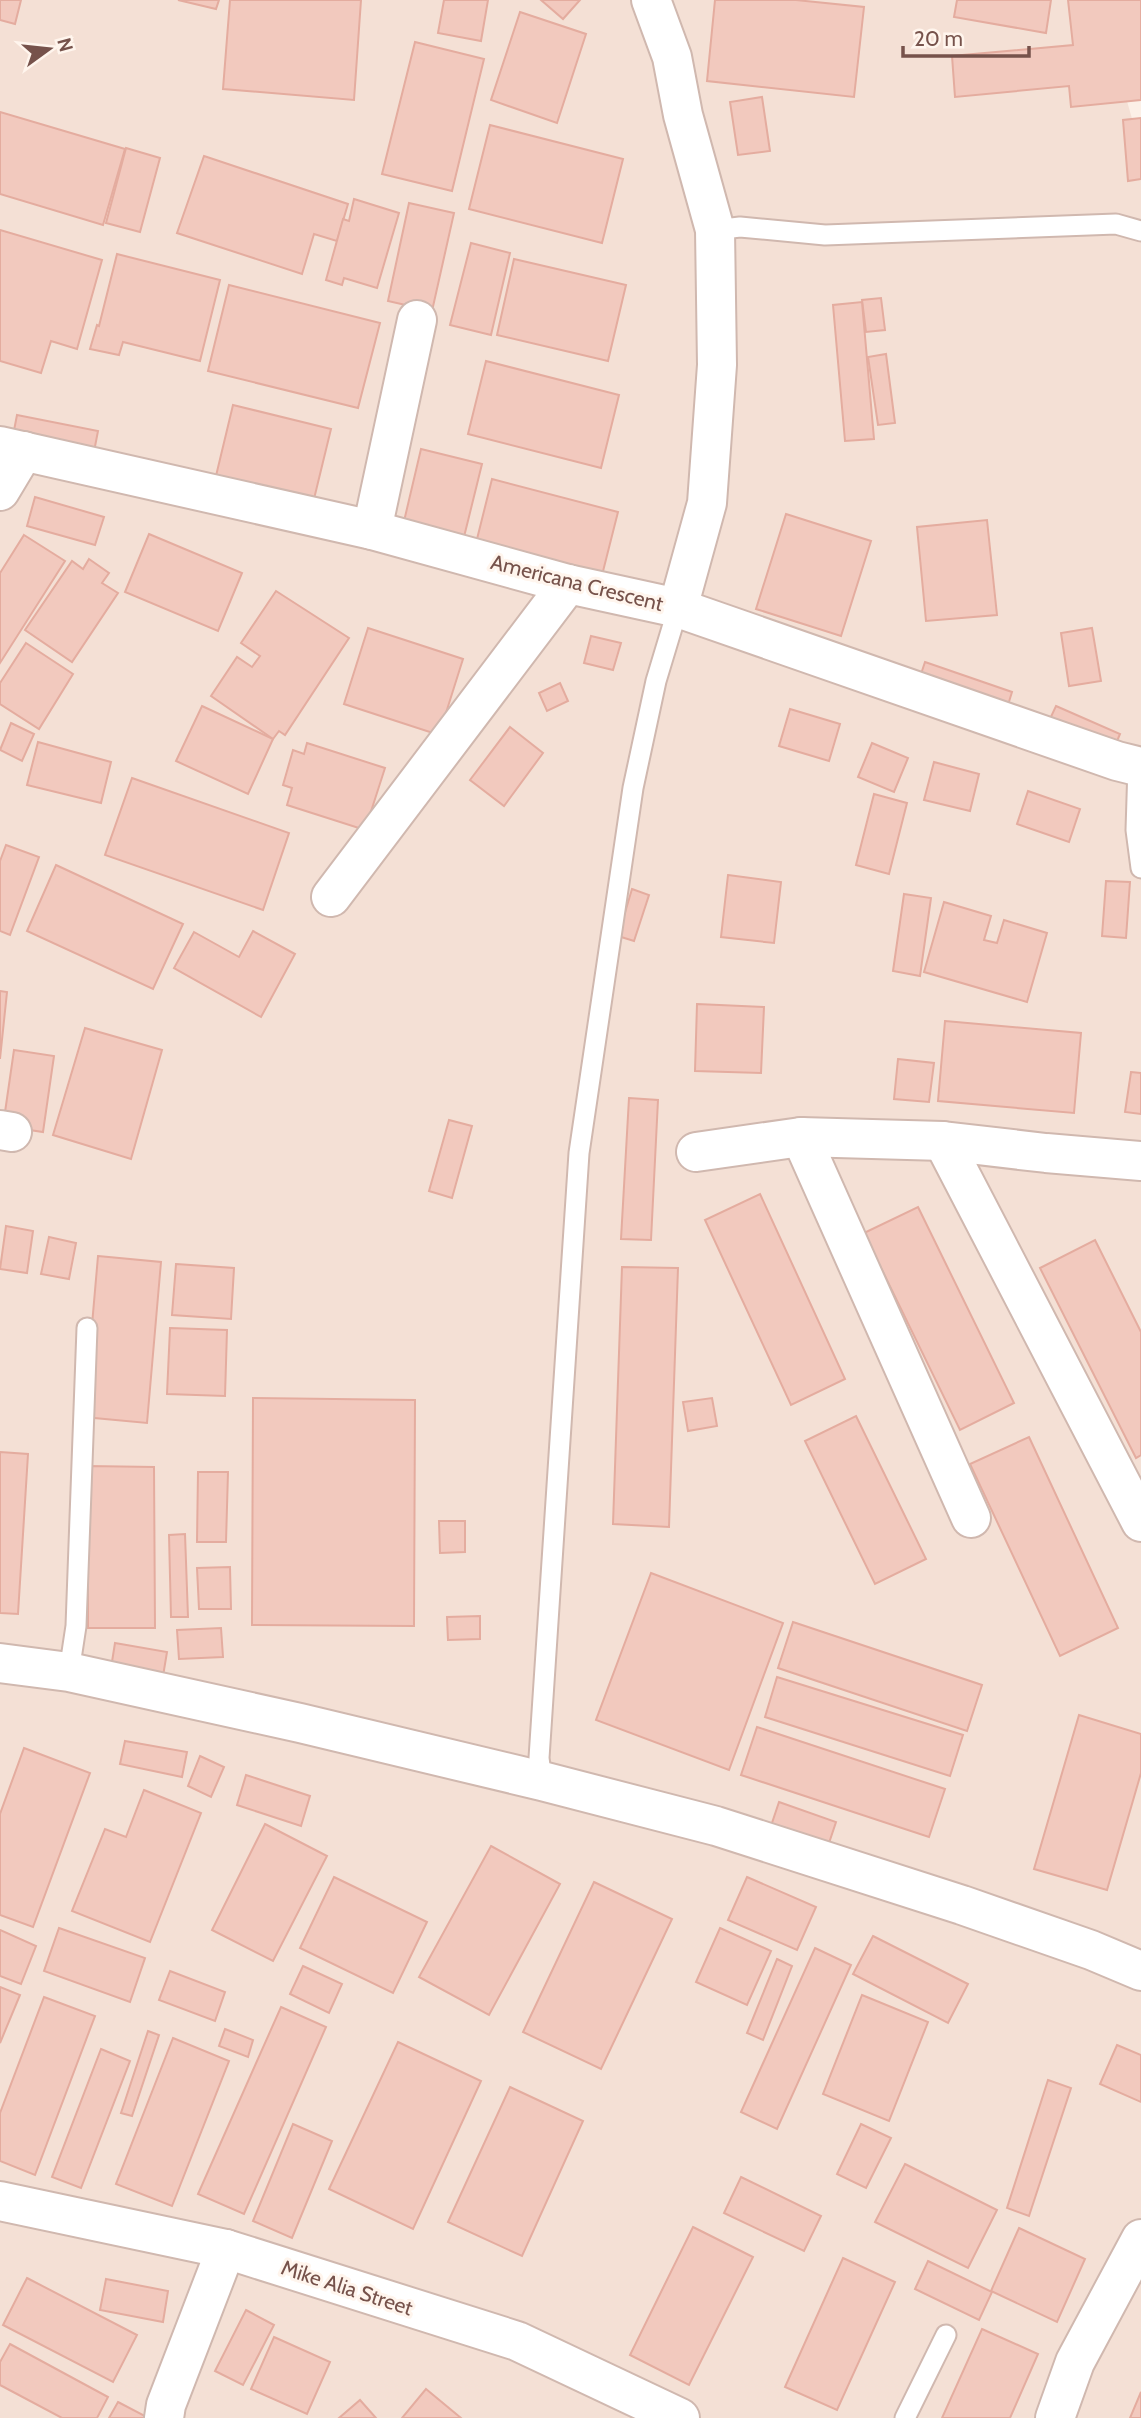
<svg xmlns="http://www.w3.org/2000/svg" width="1141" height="2418" font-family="Cabin,sans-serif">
<rect width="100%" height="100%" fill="#fcf0e7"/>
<path fill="#f4e0d5" d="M 0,0 L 1098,0 L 1141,150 L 1141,2418 L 0,2418 Z"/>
<g fill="#f2c9be" stroke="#e4ac9f" stroke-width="2">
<path d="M 0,0 L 21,0 L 15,24 L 0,20 Z"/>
<path d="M 178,0 L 219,0 L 216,9 Z"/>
<path d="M 230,0 L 361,0 L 354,100 L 223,89 Z"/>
<path d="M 444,0 L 488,0 L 481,41 L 438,33 Z"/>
<path d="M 541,0 L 580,0 L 563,19 Z"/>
<path d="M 715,0 L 796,0 L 864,7 L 854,97 L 707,81 Z"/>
<path d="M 957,0 L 1051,0 L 1046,33 L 954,17 Z"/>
<path d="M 1068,0 L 1141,0 L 1141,100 L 1071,107 L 1069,86 L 955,97 L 952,56 L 1073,45 Z"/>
<path d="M 520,12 L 586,34 L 557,123 L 491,100 Z"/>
<path d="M 415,42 L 484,59 L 452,191 L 382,174 Z"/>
<path d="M 762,97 L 770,151 L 738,155 L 730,102 Z"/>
<path d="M 0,112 L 125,149 L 103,225 L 0,194 Z"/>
<path d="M 1141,118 L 1141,179 L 1128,181 L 1123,120 Z"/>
<path d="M 490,125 L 623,159 L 602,243 L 469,209 Z"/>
<path d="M 126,148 L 160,158 L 140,232 L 106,223 Z"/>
<path d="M 204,156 L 348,204 L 337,241 L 314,234 L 302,274 L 177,233 Z"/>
<path d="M 354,199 L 399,213 L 377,288 L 344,278 L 342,285 L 326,280 L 343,219 L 349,221 Z"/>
<path d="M 409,203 L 454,213 L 432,311 L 388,301 Z"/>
<path d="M 0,230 L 102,260 L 77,349 L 51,341 L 41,373 L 0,361 Z"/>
<path d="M 471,243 L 510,253 L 491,335 L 450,325 Z"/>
<path d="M 117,254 L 220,280 L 200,361 L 123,342 L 119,355 L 90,349 L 97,325 L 99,326 Z"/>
<path d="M 514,259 L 626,285 L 608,361 L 497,335 Z"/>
<path d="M 229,285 L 380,323 L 358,408 L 208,371 Z"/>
<path d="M 881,298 L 885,330 L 866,332 L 862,300 Z"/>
<path d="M 862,302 L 874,439 L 845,441 L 833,305 Z"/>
<path d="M 886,354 L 895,423 L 878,425 L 868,357 Z"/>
<path d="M 486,361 L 619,395 L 601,468 L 468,434 Z"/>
<path d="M 233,405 L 331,429 L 313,503 L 215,480 Z"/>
<path d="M 17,415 L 98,431 L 91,467 L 10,451 Z"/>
<path d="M 421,449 L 482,464 L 461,549 L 401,534 Z"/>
<path d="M 492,479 L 618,512 L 598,591 L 472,559 Z"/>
<path d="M 35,497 L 104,517 L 95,545 L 27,526 Z"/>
<path d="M 786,514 L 871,541 L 841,636 L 756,609 Z"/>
<path d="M 987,520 L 997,615 L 926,621 L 917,527 Z"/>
<path d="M 149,534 L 242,573 L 218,631 L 125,592 Z"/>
<path d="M 24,535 L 65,561 L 0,663 L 0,573 Z"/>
<path d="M 89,559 L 109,573 L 102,583 L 118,593 L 72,662 L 25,630 L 72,561 L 83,569 Z"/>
<path d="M 276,591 L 349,638 L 285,735 L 279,731 L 273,739 L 211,696 L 237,657 L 252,667 L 260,656 L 241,643 Z"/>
<path d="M 368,628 L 463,659 L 439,735 L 344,704 Z"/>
<path d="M 1092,628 L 1101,681 L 1069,686 L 1061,633 Z"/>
<path d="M 591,636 L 621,643 L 613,670 L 584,663 Z"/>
<path d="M 26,643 L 73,674 L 39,729 L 0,704 L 0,683 Z"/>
<path d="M 925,662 L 1012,692 L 1004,718 L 916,689 Z"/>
<path d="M 560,683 L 568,701 L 547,711 L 539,693 Z"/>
<path d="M 202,706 L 273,739 L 248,794 L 176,761 Z"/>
<path d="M 1056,706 L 1120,734 L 1107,765 L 1042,736 Z"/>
<path d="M 790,709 L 840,724 L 829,761 L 779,746 Z"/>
<path d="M 11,723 L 34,734 L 22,761 L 0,750 Z"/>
<path d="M 510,727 L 543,753 L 504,806 L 470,780 Z"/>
<path d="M 38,742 L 111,762 L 101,803 L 27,785 Z"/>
<path d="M 307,743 L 385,768 L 365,830 L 287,805 L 292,788 L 283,785 L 293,750 L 304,754 Z"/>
<path d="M 872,743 L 908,758 L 894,792 L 858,777 Z"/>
<path d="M 934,762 L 979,774 L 970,811 L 924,800 Z"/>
<path d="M 132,778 L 289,833 L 263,910 L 105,855 Z"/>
<path d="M 1028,791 L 1080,809 L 1069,842 L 1017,824 Z"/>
<path d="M 874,794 L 907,803 L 889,874 L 856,865 Z"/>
<path d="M 6,845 L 39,857 L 10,935 L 0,931 L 0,861 Z"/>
<path d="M 56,865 L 183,924 L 153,989 L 27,931 Z"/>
<path d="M 728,875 L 781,882 L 774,943 L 721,937 Z"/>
<path d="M 1106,881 L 1130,882 L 1126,938 L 1102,936 Z"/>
<path d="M 632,889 L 649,895 L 634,941 L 618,936 Z"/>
<path d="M 904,894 L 931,898 L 920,976 L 893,971 Z"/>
<path d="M 944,902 L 991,916 L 984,940 L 997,943 L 1004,920 L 1047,933 L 1027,1002 L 924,972 Z"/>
<path d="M 253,931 L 295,954 L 261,1017 L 174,968 L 194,932 L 239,957 Z"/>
<path d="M 0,991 L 7,992 L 0,1059 Z"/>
<path d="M 697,1004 L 764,1007 L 761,1073 L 695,1071 Z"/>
<path d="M 945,1021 L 1081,1033 L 1074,1113 L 938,1101 Z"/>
<path d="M 85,1028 L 162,1050 L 131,1159 L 53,1135 Z"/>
<path d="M 14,1050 L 54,1056 L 43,1132 L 3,1126 Z"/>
<path d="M 898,1059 L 934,1063 L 929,1102 L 894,1099 Z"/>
<path d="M 1131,1072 L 1141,1073 L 1141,1114 L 1125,1112 Z"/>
<path d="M 629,1098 L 658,1100 L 651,1240 L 621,1239 Z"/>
<path d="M 449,1120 L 472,1126 L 452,1198 L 429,1191 Z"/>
<path d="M 760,1194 L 845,1379 L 791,1405 L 705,1220 Z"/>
<path d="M 918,1207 L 1014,1403 L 960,1430 L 864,1233 Z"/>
<path d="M 6,1226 L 33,1231 L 27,1273 L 0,1269 Z"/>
<path d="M 49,1237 L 76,1243 L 69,1279 L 41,1274 Z"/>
<path d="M 1095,1240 L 1141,1332 L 1141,1455 L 1136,1458 L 1040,1268 Z"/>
<path d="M 98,1256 L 161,1262 L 147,1423 L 84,1417 Z"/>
<path d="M 176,1264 L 234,1268 L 231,1319 L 172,1315 Z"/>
<path d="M 622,1267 L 678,1268 L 669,1527 L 613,1524 Z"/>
<path d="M 170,1328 L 227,1330 L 225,1396 L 167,1394 Z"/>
<path d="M 253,1398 L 415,1400 L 414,1626 L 252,1625 Z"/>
<path d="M 712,1398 L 717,1426 L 688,1431 L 683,1402 Z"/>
<path d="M 856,1416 L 926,1559 L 875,1584 L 805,1441 Z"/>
<path d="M 1029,1437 L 1118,1628 L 1060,1656 L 970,1464 Z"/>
<path d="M 0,1452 L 28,1454 L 18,1614 L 0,1613 Z"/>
<path d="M 88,1466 L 154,1467 L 155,1628 L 88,1628 Z"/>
<path d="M 198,1472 L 228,1472 L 226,1542 L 197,1542 Z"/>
<path d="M 439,1521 L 465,1521 L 465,1552 L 440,1553 Z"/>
<path d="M 185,1534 L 188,1617 L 171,1617 L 169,1535 Z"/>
<path d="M 230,1567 L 231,1609 L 199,1609 L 197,1568 Z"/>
<path d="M 651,1573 L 783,1623 L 729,1770 L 596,1720 Z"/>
<path d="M 480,1616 L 480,1639 L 448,1640 L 447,1617 Z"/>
<path d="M 793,1622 L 982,1685 L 967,1731 L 778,1668 Z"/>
<path d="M 221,1628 L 223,1657 L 179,1659 L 177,1630 Z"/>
<path d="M 115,1643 L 167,1652 L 163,1676 L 111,1668 Z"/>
<path d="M 777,1677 L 963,1735 L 950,1776 L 765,1717 Z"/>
<path d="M 1079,1715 L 1141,1734 L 1141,1773 L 1107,1890 L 1034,1869 Z"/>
<path d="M 757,1727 L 945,1789 L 929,1837 L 741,1775 Z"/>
<path d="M 125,1741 L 187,1752 L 182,1777 L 120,1764 Z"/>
<path d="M 24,1748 L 90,1773 L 33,1927 L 0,1915 L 0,1814 Z"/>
<path d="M 200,1756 L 224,1767 L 211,1797 L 188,1786 Z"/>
<path d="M 246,1775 L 310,1796 L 301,1826 L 237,1805 Z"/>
<path d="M 144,1790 L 201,1813 L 150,1942 L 72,1911 L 105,1829 L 126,1837 Z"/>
<path d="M 779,1802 L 836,1822 L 827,1849 L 770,1829 Z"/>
<path d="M 265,1824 L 327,1856 L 273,1961 L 212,1930 Z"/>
<path d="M 491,1846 L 560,1884 L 489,2015 L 419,1977 Z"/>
<path d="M 334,1877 L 427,1922 L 393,1993 L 300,1948 Z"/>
<path d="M 747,1877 L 816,1907 L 797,1950 L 728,1920 Z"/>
<path d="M 594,1882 L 672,1919 L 601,2069 L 523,2032 Z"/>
<path d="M 59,1928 L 145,1958 L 130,2002 L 44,1971 Z"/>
<path d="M 720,1928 L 771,1951 L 747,2005 L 696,1982 Z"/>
<path d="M 0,1930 L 36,1946 L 21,1984 L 0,1976 Z"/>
<path d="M 873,1936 L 968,1984 L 948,2023 L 853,1974 Z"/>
<path d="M 815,1948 L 851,1965 L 777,2129 L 741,2112 Z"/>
<path d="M 777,1959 L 792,1966 L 763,2040 L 747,2033 Z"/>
<path d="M 303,1966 L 342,1984 L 329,2013 L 290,1994 Z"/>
<path d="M 170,1971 L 225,1992 L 215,2021 L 159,2000 Z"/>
<path d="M 0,1987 L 20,1995 L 0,2043 Z"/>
<path d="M 862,1995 L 928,2022 L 889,2121 L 823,2094 Z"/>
<path d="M 44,1997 L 95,2016 L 35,2175 L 0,2161 L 0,2113 Z"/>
<path d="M 281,2007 L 326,2027 L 244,2214 L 198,2194 Z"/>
<path d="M 225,2029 L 253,2040 L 248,2057 L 219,2046 Z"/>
<path d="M 148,2031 L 159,2035 L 132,2116 L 121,2113 Z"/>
<path d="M 173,2038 L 229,2061 L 172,2206 L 116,2184 Z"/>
<path d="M 398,2042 L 481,2081 L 413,2229 L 329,2189 Z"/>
<path d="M 1117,2045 L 1141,2055 L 1141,2102 L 1100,2084 Z"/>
<path d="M 101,2049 L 130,2061 L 81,2188 L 52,2177 Z"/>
<path d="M 1048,2080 L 1071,2088 L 1029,2216 L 1007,2208 Z"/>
<path d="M 510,2087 L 583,2121 L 522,2256 L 448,2222 Z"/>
<path d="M 293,2124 L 332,2141 L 292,2238 L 253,2221 Z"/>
<path d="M 861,2124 L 891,2138 L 866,2188 L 837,2174 Z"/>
<path d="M 905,2164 L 997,2210 L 968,2268 L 875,2222 Z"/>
<path d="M 741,2177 L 821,2216 L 804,2251 L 724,2213 Z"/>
<path d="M 693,2227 L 753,2257 L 689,2385 L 630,2355 Z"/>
<path d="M 1019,2228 L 1085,2259 L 1057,2322 L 991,2291 Z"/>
<path d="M 843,2258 L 895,2282 L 837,2410 L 785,2387 Z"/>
<path d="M 928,2261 L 992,2292 L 979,2320 L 915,2289 Z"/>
<path d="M 27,2278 L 137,2335 L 113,2382 L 3,2325 Z"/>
<path d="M 106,2279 L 168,2291 L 163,2322 L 100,2310 Z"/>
<path d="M 246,2310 L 274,2325 L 243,2385 L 215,2371 Z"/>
<path d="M 982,2329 L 1038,2354 L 1010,2418 L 942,2418 Z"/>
<path d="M 274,2337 L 330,2362 L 307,2414 L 251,2389 Z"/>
<path d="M 10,2344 L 108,2397 L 97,2418 L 62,2418 L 0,2385 L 0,2362 Z"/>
<path d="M 426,2389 L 461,2418 L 402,2418 Z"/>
<path d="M 1141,2392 L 1141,2418 L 1130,2418 Z"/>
<path d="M 360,2400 L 376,2418 L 339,2418 Z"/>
<path d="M 118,2402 L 145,2416 L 145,2418 L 109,2418 Z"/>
</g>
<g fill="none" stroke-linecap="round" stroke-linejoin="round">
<g stroke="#d0b8af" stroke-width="23">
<g id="lane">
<path d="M 715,230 L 740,227 L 825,235 L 1116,224 L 1141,231"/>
<path d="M 1138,766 L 1136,830 L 1141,868"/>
<path d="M 69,1672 L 76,1626 L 87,1328"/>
<path d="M 542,1781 L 539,1758 L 579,1153 L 633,788 L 656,681 L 678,608"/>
<path d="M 905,2418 L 946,2335"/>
</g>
</g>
<g stroke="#d0b8af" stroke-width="42">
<g id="street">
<path d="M 651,0 L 672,57 L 683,115 L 715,230 L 717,365 L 707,503 L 678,608"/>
<path d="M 0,446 L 372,530 L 568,584 L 678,608 L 1117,761 L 1141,767"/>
<path d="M 0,491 L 24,451"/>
<path d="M 372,530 L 417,320"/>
<path d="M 331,897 L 568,584"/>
<path d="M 0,1130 L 12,1132"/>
<path d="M 801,1137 L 971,1518"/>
<path d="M 943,1141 L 1141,1522"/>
<path d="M 696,1152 L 801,1137 L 943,1141 L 1046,1153 L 1141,1161"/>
<path d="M 0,1663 L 69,1672 L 300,1723 L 542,1781 L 716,1826 L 962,1905 L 1091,1950 L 1141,1971"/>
<path d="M 0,2201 L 226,2249 L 517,2341 L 680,2418"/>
<path d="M 164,2418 L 166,2405 L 226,2249"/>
<path d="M 1055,2418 L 1075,2362 L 1141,2239"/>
</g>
</g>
<use href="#lane" stroke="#fff" stroke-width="19"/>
<use href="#street" stroke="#fff" stroke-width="38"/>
</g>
<g text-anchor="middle" stroke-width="6" stroke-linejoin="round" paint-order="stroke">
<g font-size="21" fill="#76524b" stroke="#fff5ed">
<text transform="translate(577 583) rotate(14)" y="7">Americana Crescent</text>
<text transform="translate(347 2288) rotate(18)" y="7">Mike Alia Street</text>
</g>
</g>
<g transform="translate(49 49) rotate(75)" stroke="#fff5ed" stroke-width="5" paint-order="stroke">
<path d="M0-5L12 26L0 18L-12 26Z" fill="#76524b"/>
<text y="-10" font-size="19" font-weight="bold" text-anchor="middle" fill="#76524b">N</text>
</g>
<path d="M903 46v10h126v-10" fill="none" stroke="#76524b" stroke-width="3.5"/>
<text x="914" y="46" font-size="21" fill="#76524b" stroke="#fff5ed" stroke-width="5" paint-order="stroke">20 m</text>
</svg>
